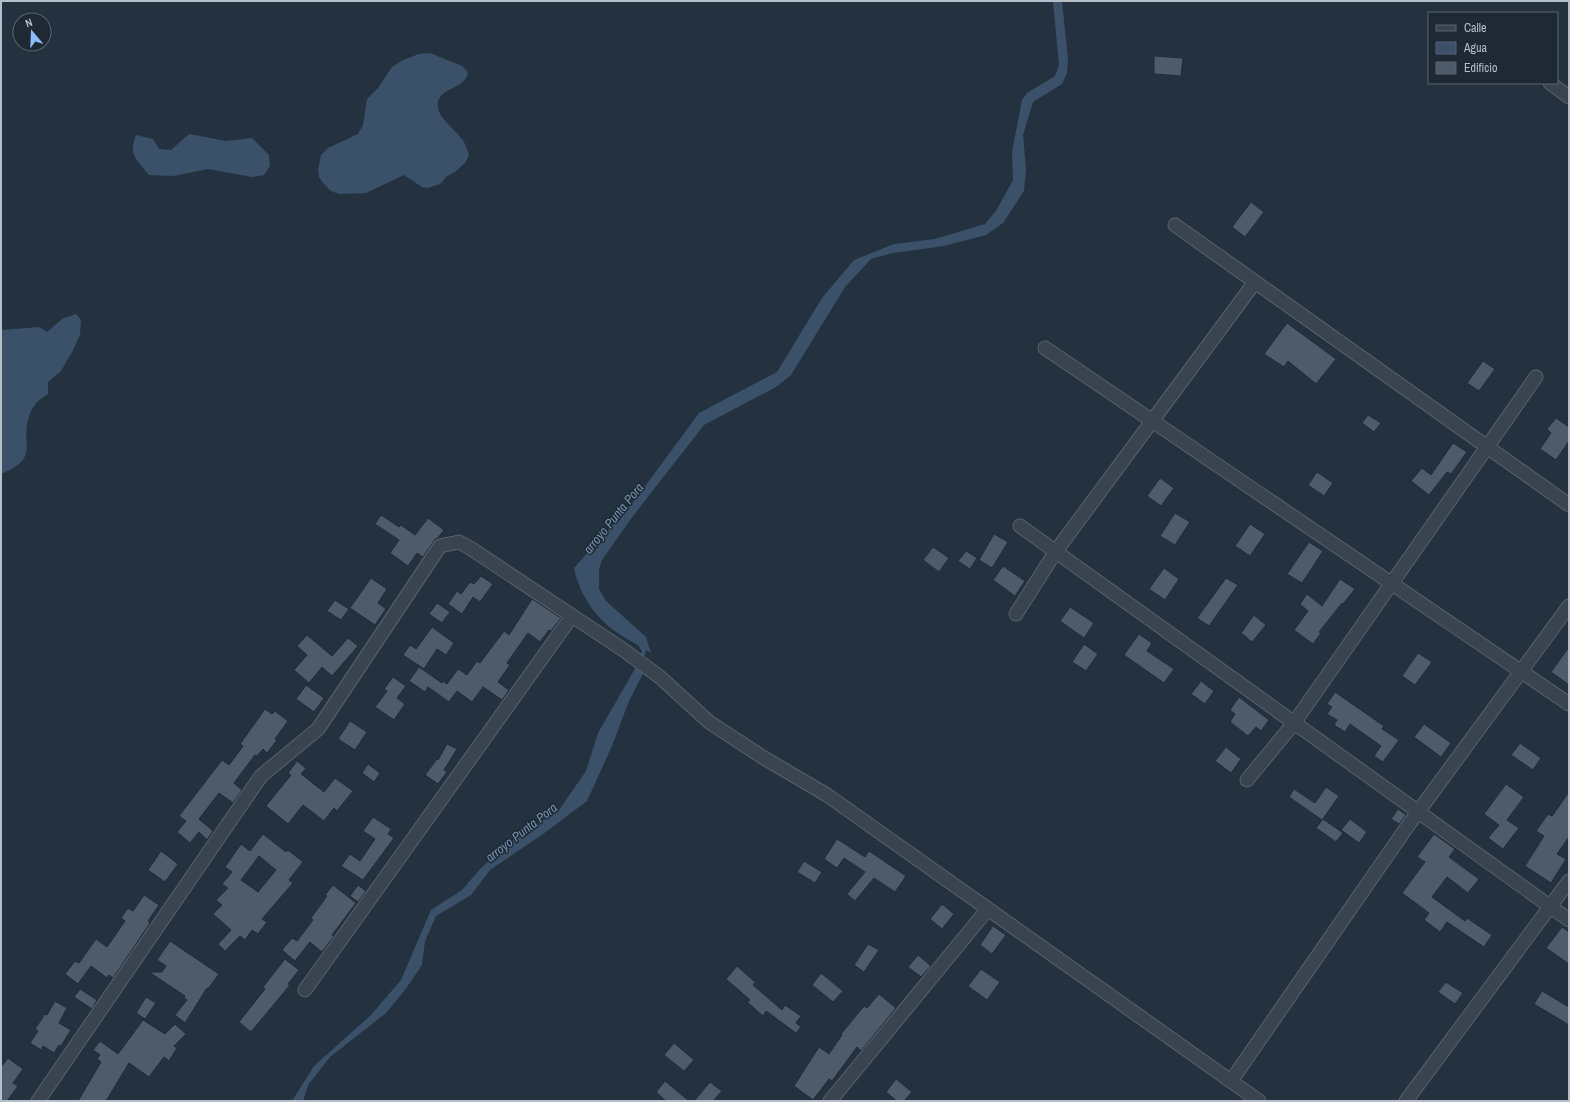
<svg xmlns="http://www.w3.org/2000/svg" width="1570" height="1102" font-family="'Archivo Narrow',sans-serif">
<rect width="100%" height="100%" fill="#243240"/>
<g fill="#3a5169">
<path d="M 1053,1 L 1062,1 L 1068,59 L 1067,73 L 1062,84 L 1033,102 L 1023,135 L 1026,169 L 1024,191 L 1003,223 L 986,235 L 944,246 L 893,253 L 871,259 L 845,287 L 791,375 L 776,387 L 704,425 L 633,516 L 602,560 L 599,569 L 599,589 L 606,601 L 646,637 L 651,653 C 636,643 617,635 604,622 C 589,608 578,588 574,568 L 635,500 L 699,413 L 777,372 L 822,298 L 854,260 L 894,244 L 935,239 L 985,224 L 996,211 L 1013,180 L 1012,152 L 1022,100 L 1027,93 L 1055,76 L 1059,65 Z"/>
<path d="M 430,53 L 462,66 L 468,72 C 466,89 442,86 438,102 C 435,116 454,128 461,138 C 465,142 467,149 469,155 L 465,163 L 455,172 L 447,176 L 440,184 L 428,188 L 422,187 L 404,175 L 366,193 L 339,194 L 331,191 L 323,183 L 319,177 L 318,170 L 321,155 L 328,148 L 358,134 L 363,125 L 367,99 L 378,88 L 392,67 L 403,60 L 419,54 Z"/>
<path d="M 189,134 L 226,141 L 252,138 L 269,155 L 270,166 L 264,175 L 252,177 L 208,169 L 173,176 L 149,175 C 137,160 128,155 136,135 L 153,139 L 159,149 L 171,150 Z"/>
<path d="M 76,314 L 81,320 L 80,335 L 72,352 L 61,371 L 48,382 L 48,394 C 44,397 37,401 34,406 C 32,408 31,411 30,414 C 18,443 43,457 1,474 L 1,330 L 39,327 L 47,332 L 62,319 Z"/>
<path d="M 636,667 L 644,672 L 629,701 L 612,746 L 587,801 L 543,834 L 490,870 L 471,895 L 436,916 L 425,941 L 422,965 L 405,990 L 386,1013 L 330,1057 L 308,1085 L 303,1101 L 292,1101 L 314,1066 L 371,1015 L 401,980 L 431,910 L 462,890 L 481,868 L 514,839 L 559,810 L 586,771 L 598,733 Z"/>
</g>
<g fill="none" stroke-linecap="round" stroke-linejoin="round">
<path stroke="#3a5169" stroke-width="4" d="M 640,644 L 644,651 L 641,659"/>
</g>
<g fill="#4d5b6b" stroke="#202b37" fill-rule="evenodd">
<path d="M 1154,56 L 1183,58 L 1181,76 L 1154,74 Z"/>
<path d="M 1251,202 L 1264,212 L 1245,237 L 1232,227 Z"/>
<path d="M 1287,323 L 1336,359 L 1316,384 L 1288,361 L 1284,367 L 1264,354 Z"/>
<path d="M 1483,361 L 1495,369 L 1479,391 L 1467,383 Z"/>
<path d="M 1368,415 L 1381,423 L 1374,432 L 1362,423 Z"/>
<path d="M 1556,418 L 1569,427 L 1569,441 L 1556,460 L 1540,449 L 1551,433 L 1547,429 Z"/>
<path d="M 1453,443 L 1467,452 L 1451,474 L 1447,472 L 1429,495 L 1411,481 L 1422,468 L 1431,475 Z"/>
<path d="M 1317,472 L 1333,483 L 1324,496 L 1308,485 Z"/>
<path d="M 1160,478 L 1174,488 L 1161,506 L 1147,496 Z"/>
<path d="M 1175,513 L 1190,522 L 1175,545 L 1160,536 Z"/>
<path d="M 381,515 L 399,527 L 401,525 L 415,535 L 428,518 L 444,530 L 437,539 L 436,538 L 423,557 L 417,553 L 408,566 L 390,553 L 399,540 L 375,524 Z"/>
<path d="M 1250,524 L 1265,534 L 1250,556 L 1235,546 Z"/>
<path d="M 994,534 L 1008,542 L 992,568 L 979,560 Z"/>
<path d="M 1309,542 L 1323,551 L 1302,583 L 1287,574 Z"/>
<path d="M 933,547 L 949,558 L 939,572 L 923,560 Z"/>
<path d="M 966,551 L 977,558 L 970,569 L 958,561 Z"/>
<path d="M 1003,566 L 1025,581 L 1015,596 L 993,580 Z"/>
<path d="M 1164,568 L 1179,579 L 1165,600 L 1149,589 Z"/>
<path d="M 481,576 L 493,584 L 480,602 L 473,597 L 462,614 L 448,604 L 457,591 L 461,594 L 470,582 L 474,584 Z"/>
<path d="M 371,578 L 387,589 L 378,603 L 386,609 L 375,625 L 350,608 Z"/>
<path d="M 1226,578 L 1238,585 L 1209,626 L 1197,618 Z"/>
<path d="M 1340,579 L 1355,589 L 1343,604 L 1342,603 L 1319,632 L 1321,633 L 1313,644 L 1294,630 L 1308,611 L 1300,604 L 1307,594 L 1322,606 Z"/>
<path d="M 532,599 L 561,618 L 551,631 L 549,630 L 540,642 L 528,633 L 507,663 L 510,665 L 498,682 L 509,690 L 502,700 L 483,687 L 472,702 L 457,691 L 449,702 L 428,687 L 425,692 L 409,681 L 419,667 L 442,683 L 443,681 L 447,684 L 458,669 L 467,675 L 477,661 L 480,663 L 504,631 L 509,635 Z"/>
<path d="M 335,600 L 349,609 L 341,620 L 327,611 Z"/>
<path d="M 437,603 L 450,612 L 442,623 L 429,614 Z"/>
<path d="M 1070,607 L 1094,623 L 1084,638 L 1060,621 Z"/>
<path d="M 1254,615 L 1266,625 L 1252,642 L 1241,633 Z"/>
<path d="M 432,627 L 454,643 L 446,655 L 437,649 L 424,669 L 403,655 L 410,645 L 416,649 Z"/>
<path d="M 1139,634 L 1152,643 L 1147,651 L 1174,669 L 1164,683 L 1124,655 Z"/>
<path d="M 307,635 L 332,656 L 348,638 L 358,646 L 332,676 L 322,667 L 309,683 L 294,670 L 307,655 L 297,646 Z"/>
<path d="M 1084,644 L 1098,654 L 1086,671 L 1072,662 Z"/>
<path d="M 1569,647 L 1569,685 L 1551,672 Z"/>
<path d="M 1418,653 L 1432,662 L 1415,685 L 1402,676 Z"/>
<path d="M 393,677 L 406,686 L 397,698 L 405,704 L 394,720 L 375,707 L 387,691 L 384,689 Z"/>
<path d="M 1201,681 L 1214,691 L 1205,704 L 1191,694 Z"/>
<path d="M 306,685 L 324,698 L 314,712 L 296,699 Z"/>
<path d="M 1335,692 L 1384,726 L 1382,729 L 1399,740 L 1383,762 L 1374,756 L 1381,746 L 1350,724 L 1345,732 L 1334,725 L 1337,720 L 1327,714 L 1332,707 L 1327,704 Z"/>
<path d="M 1239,697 L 1269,720 L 1261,731 L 1256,727 L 1248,736 L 1230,722 L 1235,714 L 1230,710 Z"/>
<path d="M 265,709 L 272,714 L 275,711 L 288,721 L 275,739 L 277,740 L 267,753 L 263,749 L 257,756 L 255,755 L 234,783 L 242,790 L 233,803 L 219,793 L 199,819 L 213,831 L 207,840 L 199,832 L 190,843 L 177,832 L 186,821 L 179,816 L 222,760 L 229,765 L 243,746 L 240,744 Z"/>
<path d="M 350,721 L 367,732 L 355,750 L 338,739 Z"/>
<path d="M 1424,724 L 1451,743 L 1441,757 L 1414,737 Z"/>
<path d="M 1520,743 L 1541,758 L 1533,770 L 1511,755 Z"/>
<path d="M 447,744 L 457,749 L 444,770 L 447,772 L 438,784 L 425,775 L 437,759 L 438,760 Z"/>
<path d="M 1226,747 L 1241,759 L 1231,773 L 1215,761 Z"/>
<path d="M 297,761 L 306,768 L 301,774 L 324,792 L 335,778 L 353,791 L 337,811 L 334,808 L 324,821 L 303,805 L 288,824 L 266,806 L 291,775 L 288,773 Z"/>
<path d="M 368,764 L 380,773 L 374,782 L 362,773 Z"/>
<path d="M 1506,784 L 1524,797 L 1507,820 L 1519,828 L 1503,849 L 1488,838 L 1499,825 L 1484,814 Z"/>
<path d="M 1326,787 L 1339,796 L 1322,820 L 1289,797 L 1294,789 L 1315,803 Z"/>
<path d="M 1569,792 L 1569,837 L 1557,854 L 1566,859 L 1551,883 L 1525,866 L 1544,836 L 1536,831 L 1548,814 L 1552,816 Z"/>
<path d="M 1398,809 L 1406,815 L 1399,824 L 1391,819 Z"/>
<path d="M 373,817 L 391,829 L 388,834 L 394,838 L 363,880 L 341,866 L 350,854 L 360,861 L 375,839 L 363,831 Z"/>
<path d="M 1323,819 L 1343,833 L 1336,842 L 1316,828 Z"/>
<path d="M 1350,819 L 1367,832 L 1359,843 L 1341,830 Z"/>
<path d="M 263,834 L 286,852 L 288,850 L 303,862 L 289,880 L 293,883 L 262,919 L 267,922 L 258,934 L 252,930 L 245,940 L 240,936 L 225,951 L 218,944 L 231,930 L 213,914 L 222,905 L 216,900 L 228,888 L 222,884 L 232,872 L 225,867 L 241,844 L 250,851 ZM 259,856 L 276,870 L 258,892 L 241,880 Z"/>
<path d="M 1434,834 L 1455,849 L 1449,857 L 1479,879 L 1468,893 L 1447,877 L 1432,897 L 1465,921 L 1467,918 L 1492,935 L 1484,947 L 1447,922 L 1440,932 L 1424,920 L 1429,913 L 1402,893 L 1425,862 L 1417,857 Z"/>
<path d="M 837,839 L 865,857 L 869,851 L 906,876 L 895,892 L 874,878 L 855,901 L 847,894 L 865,872 L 844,858 L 837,868 L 824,859 Z"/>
<path d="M 161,851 L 178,864 L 165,882 L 148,870 Z"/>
<path d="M 804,861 L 822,872 L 815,883 L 797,872 Z"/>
<path d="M 333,885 L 356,903 L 332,935 L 334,936 L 322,952 L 310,942 L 295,961 L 282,950 L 292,938 L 297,941 L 313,920 L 311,918 L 327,896 L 325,895 Z"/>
<path d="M 358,885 L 366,891 L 358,902 L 350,896 Z"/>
<path d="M 144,895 L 159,905 L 148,921 L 150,923 L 113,978 L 109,975 L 107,978 L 91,966 L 78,984 L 65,974 L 75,961 L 79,963 L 96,939 L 107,947 L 125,921 L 121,918 L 128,908 L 133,911 Z"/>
<path d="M 942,904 L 954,914 L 942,929 L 930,919 Z"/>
<path d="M 993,926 L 1006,935 L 992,954 L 980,945 Z"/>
<path d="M 1562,927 L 1569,932 L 1569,964 L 1546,948 Z"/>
<path d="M 170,941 L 219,974 L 208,989 L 207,988 L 185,1023 L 175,1015 L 187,1000 L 184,998 L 185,996 L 149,972 L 162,972 L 166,966 L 157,960 Z"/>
<path d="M 868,944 L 879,950 L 864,972 L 854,965 Z"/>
<path d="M 918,955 L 931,966 L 921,977 L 908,967 Z"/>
<path d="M 285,959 L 299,970 L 288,984 L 290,985 L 251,1032 L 239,1022 L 265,989 L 263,987 Z"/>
<path d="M 737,966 L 755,982 L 753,985 L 782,1010 L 785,1005 L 801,1016 L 796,1023 L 801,1027 L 796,1033 L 766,1011 L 763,1016 L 747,1002 L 750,1000 L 726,979 Z"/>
<path d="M 981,969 L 1000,982 L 987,1000 L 968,986 Z"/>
<path d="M 821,973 L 843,991 L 833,1002 L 812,985 Z"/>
<path d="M 1446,982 L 1463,993 L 1455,1004 L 1438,992 Z"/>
<path d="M 80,989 L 97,1000 L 92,1009 L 74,997 Z"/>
<path d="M 1542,991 L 1569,1007 L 1569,1025 L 1534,1004 Z"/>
<path d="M 879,994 L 896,1008 L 861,1051 L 857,1047 L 832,1081 L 829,1079 L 813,1100 L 794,1086 L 819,1047 L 829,1054 L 842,1035 L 841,1034 L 864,1006 L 867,1008 Z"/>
<path d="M 146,997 L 156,1003 L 145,1019 L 136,1013 Z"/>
<path d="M 55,1001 L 67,1008 L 59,1023 L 71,1030 L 61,1046 L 59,1045 L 54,1053 L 43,1046 L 41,1050 L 30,1043 L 38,1031 L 35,1029 L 45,1014 L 47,1015 Z"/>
<path d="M 143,1020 L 165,1034 L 175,1024 L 186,1034 L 174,1046 L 177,1048 L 169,1061 L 164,1057 L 149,1077 L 129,1063 L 106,1101 L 78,1101 L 101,1062 L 97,1059 L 100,1055 L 93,1050 L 100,1041 L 118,1054 Z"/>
<path d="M 674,1043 L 694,1060 L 684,1071 L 664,1055 Z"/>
<path d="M 8,1058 L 23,1069 L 13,1083 L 18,1086 L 7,1101 L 1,1101 L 1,1067 Z"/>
<path d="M 896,1079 L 912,1092 L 904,1101 L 897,1101 L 886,1092 Z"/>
<path d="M 665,1081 L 689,1101 L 666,1101 L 656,1092 Z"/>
<path d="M 710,1082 L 722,1091 L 713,1101 L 694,1101 Z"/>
</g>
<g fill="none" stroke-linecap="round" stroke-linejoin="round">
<g stroke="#57626d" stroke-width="15">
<g id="minor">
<path d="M 1550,83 L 1569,97"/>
<path d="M 1175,225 L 1569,505"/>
<path d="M 1045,348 L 1569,704"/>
<path d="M 1020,526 L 1569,920"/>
<path d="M 1016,614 L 1056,551 L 1255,282"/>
<path d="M 1247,780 L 1294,723 L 1536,377"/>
<path d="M 305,990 L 572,616"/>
<path d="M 1231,1081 L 1407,827 L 1569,606"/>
<path d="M 38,1101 L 261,776 L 318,729 L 440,546 L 459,542 L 470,548 L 625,651 L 661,678 L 709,722 L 764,758 L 827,795 L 1259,1101"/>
<path d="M 830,1101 L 987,910"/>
<path d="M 1406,1101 L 1569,881"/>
</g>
</g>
<use href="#minor" stroke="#394450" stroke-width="13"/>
</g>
<g text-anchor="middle" stroke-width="3" stroke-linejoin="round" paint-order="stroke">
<g font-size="13" font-style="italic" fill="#7591ae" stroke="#1e2935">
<text transform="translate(613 518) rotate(-51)" y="5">arroyo Punta Pora</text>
<text transform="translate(521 832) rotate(-38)" y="5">arroyo Punta Pora</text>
</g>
</g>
<rect width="1570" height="1102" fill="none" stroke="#b5bfca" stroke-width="4"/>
<rect x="1428" y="12" width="130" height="72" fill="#1e2935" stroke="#5a6571"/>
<rect x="1436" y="25" width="20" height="6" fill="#394450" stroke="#5a6571"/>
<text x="1464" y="32" font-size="12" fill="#b5bfca">Calle</text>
<rect x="1436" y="42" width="20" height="12" fill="#3a5169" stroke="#5a6571"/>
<text x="1464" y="52" font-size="12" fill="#b5bfca">Agua</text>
<rect x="1436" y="62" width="20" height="12" fill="#4d5b6b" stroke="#5a6571"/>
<text x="1464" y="72" font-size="12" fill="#b5bfca">Edificio</text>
<g transform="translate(32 32) rotate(341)"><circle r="19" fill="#1e2935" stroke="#5a6571"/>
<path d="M0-3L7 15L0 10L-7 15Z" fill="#8bbdfa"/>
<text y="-6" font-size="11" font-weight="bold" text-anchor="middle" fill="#b5bfca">N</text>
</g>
</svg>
